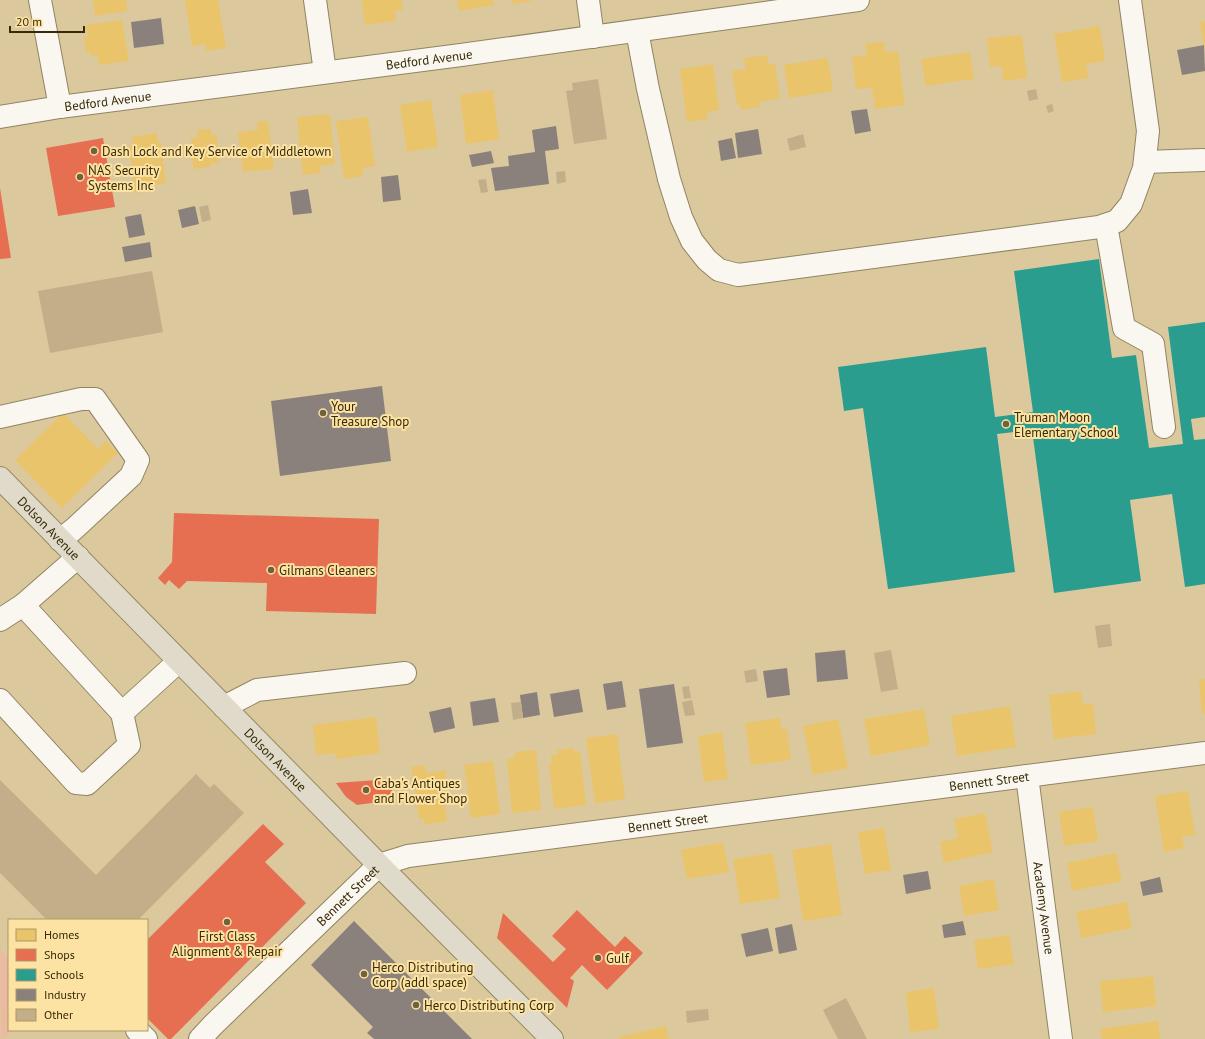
<svg xmlns="http://www.w3.org/2000/svg" width="1205" height="1039" font-family="'PT Sans',sans-serif">
<rect width="100%" height="100%" fill="#dbc99d"/>
<path fill="#ebbba1" d="M 0,949 L 9,960 L 9,1030 L 15,1030 L 1,1039 Z"/>
<g fill="#e9c46a">
<path d="M 93,0 L 126,0 L 127,11 L 95,16 Z"/>
<path d="M 185,0 L 218,0 L 226,48 L 206,51 L 205,44 L 192,46 Z"/>
<path d="M 362,0 L 401,0 L 403,10 L 395,11 L 396,21 L 365,25 Z"/>
<path d="M 457,0 L 493,0 L 494,5 L 459,11 Z"/>
<path d="M 512,0 L 532,0 L 532,1 L 513,4 Z"/>
<path d="M 122,20 L 129,61 L 99,65 L 97,55 L 91,56 L 90,52 L 86,53 L 84,37 L 88,36 L 86,25 Z"/>
<path d="M 1205,21 L 1205,47 L 1204,47 L 1200,22 Z"/>
<path d="M 1100,26 L 1105,61 L 1086,64 L 1089,78 L 1062,82 L 1054,34 Z"/>
<path d="M 1022,35 L 1027,78 L 1003,81 L 1002,66 L 990,67 L 987,38 Z"/>
<path d="M 884,42 L 885,52 L 898,51 L 905,105 L 875,109 L 872,88 L 856,89 L 852,57 L 867,55 L 865,44 Z"/>
<path d="M 970,52 L 974,79 L 926,86 L 921,59 Z"/>
<path d="M 767,55 L 768,64 L 775,64 L 780,98 L 759,102 L 760,107 L 741,110 L 740,105 L 737,105 L 732,71 L 746,69 L 744,58 Z"/>
<path d="M 828,58 L 833,91 L 789,98 L 784,65 Z"/>
<path d="M 713,64 L 719,110 L 707,112 L 708,119 L 687,122 L 680,69 Z"/>
<path d="M 493,90 L 499,139 L 466,144 L 460,95 Z"/>
<path d="M 431,100 L 438,147 L 407,152 L 400,105 Z"/>
<path d="M 330,114 L 335,164 L 320,166 L 321,173 L 303,175 L 297,117 Z"/>
<path d="M 368,117 L 375,166 L 362,168 L 363,176 L 344,179 L 336,121 Z"/>
<path d="M 268,121 L 274,169 L 243,172 L 238,132 L 258,130 L 257,122 Z"/>
<path d="M 211,129 L 212,136 L 217,135 L 219,163 L 211,163 L 211,167 L 193,169 L 193,160 L 191,160 L 190,148 L 192,147 L 191,138 L 198,137 L 197,130 Z"/>
<path d="M 157,133 L 158,143 L 161,142 L 166,183 L 145,186 L 146,192 L 135,193 L 129,146 L 133,145 L 132,137 Z"/>
<path d="M 63,413 L 98,449 L 106,441 L 118,453 L 62,508 L 15,460 Z"/>
<path d="M 1205,679 L 1205,714 L 1202,714 L 1199,680 Z"/>
<path d="M 1081,691 L 1083,705 L 1093,703 L 1096,734 L 1054,739 L 1049,695 Z"/>
<path d="M 1010,706 L 1016,747 L 957,756 L 951,716 Z"/>
<path d="M 924,709 L 930,745 L 871,756 L 864,719 Z"/>
<path d="M 376,717 L 380,753 L 336,759 L 335,753 L 316,755 L 313,725 Z"/>
<path d="M 780,718 L 781,729 L 787,729 L 791,760 L 751,765 L 745,723 Z"/>
<path d="M 838,719 L 848,768 L 813,775 L 803,726 Z"/>
<path d="M 722,732 L 728,779 L 704,782 L 698,736 Z"/>
<path d="M 617,734 L 625,799 L 595,803 L 586,738 Z"/>
<path d="M 574,748 L 575,752 L 580,751 L 586,805 L 554,809 L 549,764 L 552,764 L 551,755 L 558,755 L 557,750 Z"/>
<path d="M 536,750 L 541,810 L 512,813 L 507,759 L 515,758 L 515,752 Z"/>
<path d="M 493,761 L 500,814 L 471,818 L 464,765 Z"/>
<path d="M 425,765 L 426,773 L 445,770 L 448,787 L 442,788 L 447,821 L 424,825 L 424,818 L 419,819 L 411,767 Z"/>
<path d="M 1188,791 L 1195,835 L 1182,837 L 1184,848 L 1164,852 L 1155,796 Z"/>
<path d="M 1093,807 L 1098,841 L 1064,846 L 1059,812 Z"/>
<path d="M 985,813 L 993,852 L 944,863 L 940,842 L 958,838 L 954,819 Z"/>
<path d="M 884,828 L 891,870 L 865,874 L 858,832 Z"/>
<path d="M 723,842 L 729,872 L 687,879 L 681,850 Z"/>
<path d="M 831,844 L 842,915 L 803,921 L 792,850 Z"/>
<path d="M 773,853 L 780,898 L 740,904 L 733,859 Z"/>
<path d="M 1116,853 L 1122,881 L 1072,891 L 1067,863 Z"/>
<path d="M 994,879 L 999,910 L 964,916 L 959,886 Z"/>
<path d="M 1127,902 L 1132,928 L 1081,938 L 1076,912 Z"/>
<path d="M 1009,935 L 1014,964 L 978,969 L 974,940 Z"/>
<path d="M 1153,976 L 1156,1006 L 1103,1012 L 1100,981 Z"/>
<path d="M 934,988 L 939,1029 L 910,1032 L 906,992 Z"/>
<path d="M 1158,1021 L 1160,1039 L 1102,1039 L 1100,1029 Z"/>
<path d="M 666,1026 L 669,1039 L 619,1039 L 619,1037 Z"/>
</g>
<g fill="#e76f51">
<path d="M 103,138 L 115,207 L 58,216 L 46,148 Z"/>
<path d="M 0,188 L 11,258 L 0,259 Z"/>
<path d="M 174,513 L 379,519 L 376,614 L 266,611 L 267,583 L 187,581 L 179,589 L 169,580 L 165,585 L 158,578 L 172,562 Z"/>
<path d="M 391,779 L 393,800 L 357,805 L 346,797 L 336,783 Z"/>
<path d="M 263,824 L 284,844 L 265,862 L 306,903 L 171,1039 L 168,1039 L 147,1018 L 147,940 Z"/>
<path d="M 577,910 L 615,947 L 625,936 L 643,953 L 607,990 L 582,965 L 570,978 L 574,981 L 567,1008 L 497,938 L 503,913 L 553,962 L 566,949 L 552,936 Z"/>
</g>
<path fill="#2a9d8f" d="M 1099,259 L 1112,358 L 1136,355 L 1149,448 L 1183,444 L 1168,327 L 1205,322 L 1205,417 L 1191,419 L 1194,440 L 1205,439 L 1205,584 L 1185,587 L 1172,494 L 1130,500 L 1141,581 L 1054,593 L 1032,430 L 997,434 L 1015,572 L 888,589 L 863,408 L 844,411 L 838,367 L 986,347 L 995,417 L 1033,412 L 1014,271 Z"/>
<g fill="#8a817c">
<path d="M 161,18 L 164,44 L 134,48 L 131,22 Z"/>
<path d="M 1204,45 L 1205,71 L 1182,75 L 1177,50 Z"/>
<path d="M 867,109 L 871,131 L 855,134 L 851,111 Z"/>
<path d="M 556,126 L 559,149 L 545,151 L 549,184 L 495,191 L 491,168 L 509,166 L 508,156 L 535,152 L 532,130 Z"/>
<path d="M 758,129 L 762,154 L 738,158 L 735,133 Z"/>
<path d="M 732,138 L 736,158 L 721,161 L 718,141 Z"/>
<path d="M 491,151 L 494,163 L 472,167 L 469,155 Z"/>
<path d="M 398,175 L 401,200 L 383,202 L 381,177 Z"/>
<path d="M 308,189 L 312,213 L 293,215 L 290,192 Z"/>
<path d="M 195,206 L 199,224 L 182,228 L 178,210 Z"/>
<path d="M 141,214 L 145,235 L 129,238 L 125,217 Z"/>
<path d="M 150,242 L 152,257 L 125,262 L 122,247 Z"/>
<path d="M 382,386 L 391,461 L 280,476 L 271,401 Z"/>
<path d="M 845,650 L 848,679 L 817,682 L 815,653 Z"/>
<path d="M 787,668 L 790,695 L 767,698 L 763,671 Z"/>
<path d="M 622,681 L 626,707 L 607,710 L 603,684 Z"/>
<path d="M 674,684 L 683,743 L 647,748 L 639,689 Z"/>
<path d="M 579,689 L 583,712 L 554,717 L 550,694 Z"/>
<path d="M 537,692 L 540,715 L 523,718 L 520,695 Z"/>
<path d="M 495,698 L 499,722 L 473,726 L 470,702 Z"/>
<path d="M 451,707 L 455,728 L 434,733 L 429,712 Z"/>
<path d="M 928,871 L 931,889 L 906,894 L 903,875 Z"/>
<path d="M 1160,877 L 1163,892 L 1143,896 L 1140,882 Z"/>
<path d="M 354,921 L 472,1039 L 374,1039 L 367,1033 L 373,1027 L 311,965 Z"/>
<path d="M 963,921 L 966,935 L 944,938 L 942,925 Z"/>
<path d="M 792,924 L 797,950 L 779,954 L 775,928 Z"/>
<path d="M 768,928 L 773,951 L 746,957 L 741,934 Z"/>
</g>
<g fill="#c3ae8a">
<path d="M 598,79 L 607,139 L 574,144 L 566,91 L 573,90 L 572,83 Z"/>
<path d="M 1036,89 L 1038,99 L 1029,101 L 1027,91 Z"/>
<path d="M 1052,104 L 1054,111 L 1048,113 L 1046,106 Z"/>
<path d="M 803,134 L 806,147 L 790,151 L 787,139 Z"/>
<path d="M 565,171 L 566,182 L 557,184 L 556,172 Z"/>
<path d="M 486,179 L 488,192 L 481,193 L 478,180 Z"/>
<path d="M 208,205 L 211,220 L 202,222 L 199,207 Z"/>
<path d="M 152,271 L 163,332 L 50,353 L 38,291 Z"/>
<path d="M 1110,624 L 1112,646 L 1098,648 L 1095,626 Z"/>
<path d="M 891,650 L 898,689 L 881,692 L 874,653 Z"/>
<path d="M 756,669 L 758,681 L 746,683 L 744,671 Z"/>
<path d="M 689,686 L 691,698 L 684,699 L 682,687 Z"/>
<path d="M 692,700 L 695,715 L 685,716 L 682,702 Z"/>
<path d="M 521,702 L 523,718 L 513,720 L 511,703 Z"/>
<path d="M 196,774 L 210,788 L 214,784 L 244,813 L 138,920 L 47,920 L 0,873 L 0,780 L 96,875 Z"/>
<path d="M 846,998 L 867,1039 L 838,1039 L 823,1010 Z"/>
<path d="M 708,1009 L 709,1020 L 687,1023 L 686,1011 Z"/>
</g>
<g fill="none" stroke-linecap="round" stroke-linejoin="round">
<g stroke="#908463" stroke-width="24">
<g id="minor">
<path d="M 40,0 L 60,107"/>
<path d="M 315,0 L 325,72"/>
<path d="M 588,0 L 593,37"/>
<path d="M 637,31 L 648,89 L 669,179 L 681,217 L 692,241 L 707,260 L 719,270 L 738,275 L 1099,227 L 1117,221 L 1131,204 L 1144,168 L 1148,131 L 1130,0"/>
<path id="s1" d="M 0,117 L 60,107 L 461,55 L 858,0"/>
<path d="M 1145,162 L 1203,160"/>
<path d="M 1106,225 L 1124,328 L 1153,344 L 1164,427"/>
<path d="M 0,417 L 81,399 L 95,399 L 138,460 L 131,476 L 74,529 L 60,540"/>
<path d="M 78,557 L 23,605 L 122,713 L 179,661"/>
<path d="M 0,620 L 23,605"/>
<path d="M 0,700 L 76,783 L 87,784 L 129,745 L 122,713"/>
<path d="M 224,707 L 257,690 L 405,673"/>
<path id="s2" d="M 1027,776 L 1061,1039"/>
<path d="M 137,1030 L 146,1039"/>
<path id="s3" d="M 200,1039 L 213,1025 L 379,865 L 408,856 L 1205,753"/>
</g>
</g>
<g stroke="#978961" stroke-width="24">
<g id="major">
<path id="s4" d="M 0,478 L 379,865 L 552,1039"/>
</g>
</g>
<use href="#minor" stroke="#faf7f0" stroke-width="22"/>
<use href="#major" stroke="#dfdac9" stroke-width="22"/>
</g>
<g fill="#70623c" stroke="#fce2a3" stroke-width="1.5">
<circle cx="94" cy="151" r="4"/>
<circle cx="80" cy="177" r="4"/>
<circle cx="323" cy="413" r="4"/>
<circle cx="1006" cy="424" r="4"/>
<circle cx="271" cy="570" r="4"/>
<circle cx="366" cy="790" r="4"/>
<circle cx="227" cy="922" r="4"/>
<circle cx="598" cy="958" r="4"/>
<circle cx="364" cy="974" r="4"/>
<circle cx="416" cy="1005" r="4"/>
</g>
<g text-anchor="middle" stroke-width="4" stroke-linejoin="round" paint-order="stroke">
<g font-size="13" fill="#372a07" stroke="#fce2a3">
<text dy="5" stroke="none"><textPath href="#s1" startOffset="433">Bedford Avenue</textPath></text>
<text dy="5" stroke="none"><textPath href="#s1" startOffset="109">Bedford Avenue</textPath></text>
<text dy="5" stroke="none"><textPath href="#s4" startOffset="70">Dolson Avenue</textPath></text>
<text dy="5" stroke="none"><textPath href="#s4" startOffset="394">Dolson Avenue</textPath></text>
<text dy="5" stroke="none"><textPath href="#s3" startOffset="866">Bennett Street</textPath></text>
<text dy="5" stroke="none"><textPath href="#s3" startOffset="542">Bennett Street</textPath></text>
<text dy="5" stroke="none"><textPath href="#s3" startOffset="206">Bennett Street</textPath></text>
<text dy="5" stroke="none"><textPath href="#s2" startOffset="133">Academy Avenue</textPath></text>
</g>
<g font-size="13" fill="#372a07" stroke="#fce2a3" text-anchor="start">
<text x="102" y="156">Dash Lock and Key Service of Middletown</text>
<text x="88" y="175">NAS Security<tspan x="88" dy="15">Systems Inc</tspan></text>
<text x="331" y="411">Your<tspan x="331" dy="15">Treasure Shop</tspan></text>
<text x="1014" y="422">Truman Moon<tspan x="1014" dy="15">Elementary School</tspan></text>
<text x="279" y="575">Gilmans Cleaners</text>
<text x="374" y="788">Caba's Antiques<tspan x="374" dy="15">and Flower Shop</tspan></text>
<text x="227" y="941" text-anchor="middle">First Class<tspan x="227" dy="15">Alignment &amp; Repair</tspan></text>
<text x="606" y="963">Gulf</text>
<text x="372" y="972">Herco Distributing<tspan x="372" dy="15">Corp (addl space)</tspan></text>
<text x="424" y="1010">Herco Distributing Corp</text>
</g>
</g>
<rect x="8" y="919" width="140" height="112" fill="#fce2a3" stroke="#ad9865"/>
<rect x="16" y="929" width="20" height="12" fill="#e9c46a" stroke="#ad9865"/>
<text x="44" y="939" font-size="12" fill="#372a07">Homes</text>
<rect x="16" y="949" width="20" height="12" fill="#e76f51" stroke="#ad9865"/>
<text x="44" y="959" font-size="12" fill="#372a07">Shops</text>
<rect x="16" y="969" width="20" height="12" fill="#2a9d8f" stroke="#ad9865"/>
<text x="44" y="979" font-size="12" fill="#372a07">Schools</text>
<rect x="16" y="989" width="20" height="12" fill="#8a817c" stroke="#ad9865"/>
<text x="44" y="999" font-size="12" fill="#372a07">Industry</text>
<rect x="16" y="1009" width="20" height="12" fill="#c3ae8a" stroke="#ad9865"/>
<text x="44" y="1019" font-size="12" fill="#372a07">Other</text>
<path d="M10 26v6h74v-6" fill="none" stroke="#372a07" stroke-width="2"/>
<text x="16" y="26" font-size="12" fill="#372a07" stroke="#fce2a3" stroke-width="3" paint-order="stroke">20 m</text>
</svg>
